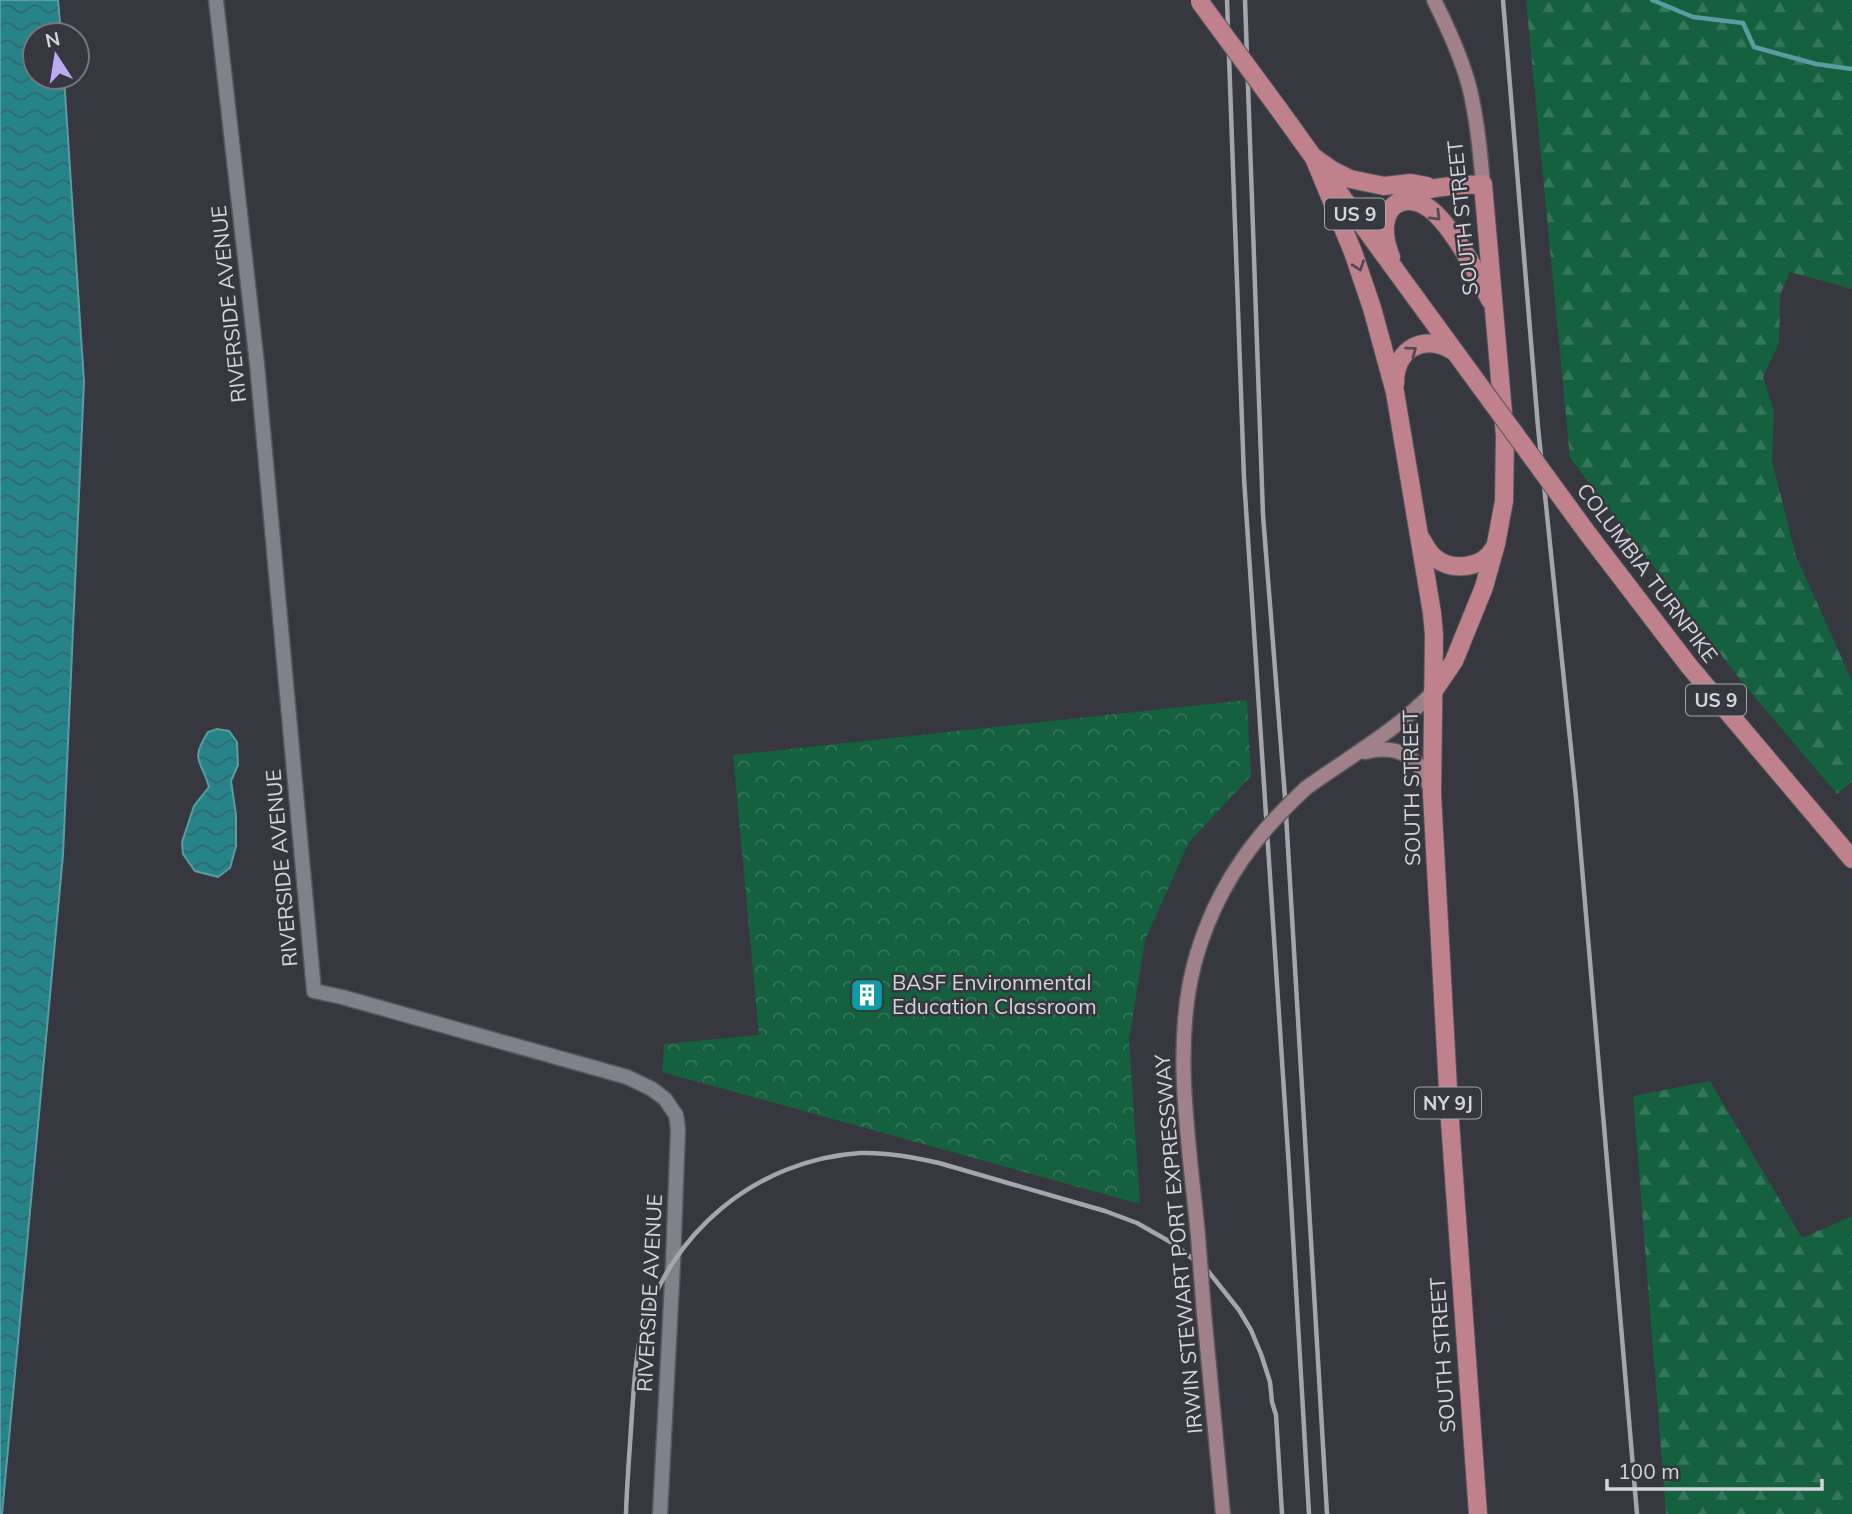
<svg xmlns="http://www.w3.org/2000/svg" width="1852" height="1514" font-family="Mulish,sans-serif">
<defs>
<pattern id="forest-firs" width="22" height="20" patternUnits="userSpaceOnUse" patternTransform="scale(1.75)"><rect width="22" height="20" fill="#14603f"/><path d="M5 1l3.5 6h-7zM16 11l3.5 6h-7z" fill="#35765a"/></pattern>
<pattern id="park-crowns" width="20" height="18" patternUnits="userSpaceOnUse" patternTransform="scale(1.75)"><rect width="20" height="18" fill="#14603f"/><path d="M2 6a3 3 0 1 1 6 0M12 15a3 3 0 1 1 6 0" fill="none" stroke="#35765a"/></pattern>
<pattern id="water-waves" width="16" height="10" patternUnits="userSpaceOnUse" patternTransform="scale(1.75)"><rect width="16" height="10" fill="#268388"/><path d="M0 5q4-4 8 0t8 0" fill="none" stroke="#30686c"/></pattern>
</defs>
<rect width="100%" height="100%" fill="#36373f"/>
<g fill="url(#forest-firs)">
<path d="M 1526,0 L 1852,0 L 1852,289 L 1790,272 L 1780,295 L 1779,343 L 1763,377 L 1774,412 L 1772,461 L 1796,556 L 1852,681 L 1852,782 L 1837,794 L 1743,683 L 1570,458 Z"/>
<path d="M 1710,1081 L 1802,1238 L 1852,1216 L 1852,1514 L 1666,1514 L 1633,1096 Z"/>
</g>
<path fill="url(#park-crowns)" d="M 1247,700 L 1251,776 L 1189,842 L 1145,940 L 1129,1040 L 1140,1204 L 662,1072 L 664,1044 L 759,1035 L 733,755 Z"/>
<g fill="url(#water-waves)" stroke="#5a9ca1" stroke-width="2">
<path d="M 0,0 L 58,0 L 61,35 L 35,35 L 35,77 L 64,77 L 84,382 L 63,855 L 2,1514 L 0,1514 Z"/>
<path d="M 217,729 L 229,731 L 237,742 L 238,765 L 231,781 L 236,815 L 236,846 L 230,868 L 218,877 L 195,871 L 183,854 L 182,842 L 194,806 L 209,787 C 202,760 189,762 208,732 Z"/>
</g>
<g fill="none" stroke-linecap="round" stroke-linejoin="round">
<path stroke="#5a9ca1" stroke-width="4.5" d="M 1652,0 L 1693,17 L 1743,23 L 1754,47 L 1816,64 L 1852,69"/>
<g stroke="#55555c" stroke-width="17">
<path id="street" d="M 216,0 L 257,364 L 314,991 L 342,997 L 627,1077 L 652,1089 L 665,1099 L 676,1115 L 678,1129 L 673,1263 L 660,1514"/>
</g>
<g stroke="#55555c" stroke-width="17">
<g id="secondary">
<path d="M 1434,0 C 1448,28 1461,56 1469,86 C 1477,118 1480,151 1483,184"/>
<path d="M 1365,752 C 1397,744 1420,756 1430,788"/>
<path d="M 1306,788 C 1349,757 1396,731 1433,692"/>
<path d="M 1198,1236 C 1190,1148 1172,1050 1194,965 C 1199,945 1206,927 1214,909"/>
<path d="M 1204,1313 L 1223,1514"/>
</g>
</g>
<g stroke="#55555c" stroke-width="20">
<g id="primary">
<path d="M 1278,108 L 1314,158 L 1353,252 L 1372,308 L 1395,392 L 1432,613 L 1434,635 L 1432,794 L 1449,1107 L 1478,1514"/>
<path d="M 1315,158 L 1332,170 L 1350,179 L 1384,186 L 1411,183 L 1427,186"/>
<path d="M 1334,186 L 1469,371"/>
<path d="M 1394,205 C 1419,185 1452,186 1483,184 L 1505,436 L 1504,501 L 1496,544 L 1484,587 L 1454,661 L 1433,692"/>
<path d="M 1391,257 C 1387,247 1384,236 1385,225 C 1388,199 1411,195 1430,209 C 1452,226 1478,274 1490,300"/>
<path d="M 1395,384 C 1395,347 1425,333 1455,352"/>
<path d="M 1588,534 L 1689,666 L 1852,859"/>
<path d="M 1422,540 C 1425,546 1429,553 1435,558 C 1453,572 1483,568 1494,548"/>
</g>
</g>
<use href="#street" stroke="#80818a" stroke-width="14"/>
<use href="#secondary" stroke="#a0818a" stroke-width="14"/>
<use href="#primary" stroke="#bf818b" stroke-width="18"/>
<g stroke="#a5a6ac" stroke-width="4.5">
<path d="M 1227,0 L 1244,478 L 1289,1168 L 1309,1514"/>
<path d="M 1245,0 L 1263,515 L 1285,797 L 1327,1514"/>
<path d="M 1503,0 L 1538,427 L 1576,797 L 1637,1514"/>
<path d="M 626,1514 C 627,1480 630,1447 632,1413 C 634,1387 635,1359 641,1334 C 668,1233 756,1160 860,1153 C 886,1152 914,1157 939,1163 L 1105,1211 L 1137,1223 L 1174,1244 L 1208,1271 L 1239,1310 L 1251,1330 L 1261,1354 L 1270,1382 L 1272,1402 L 1276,1415 L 1282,1514"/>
</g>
<g stroke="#55555c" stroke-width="17" stroke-linecap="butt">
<g id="secondary-bridge">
<path d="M 1214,909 C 1237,860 1266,825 1306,788"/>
<path d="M 1198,1236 L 1204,1313"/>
</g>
</g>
<g stroke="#55555c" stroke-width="20" stroke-linecap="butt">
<g id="primary-bridge">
<path d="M 1200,2 L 1278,108"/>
<path d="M 1469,371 L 1588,534"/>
</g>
</g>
<use href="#secondary-bridge" stroke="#a0818a" stroke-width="14"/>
<use href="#primary-bridge" stroke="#bf818b" stroke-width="18"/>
</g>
<defs><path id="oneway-chevron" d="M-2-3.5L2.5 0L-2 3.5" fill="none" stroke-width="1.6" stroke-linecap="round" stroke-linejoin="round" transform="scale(1.75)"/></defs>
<g stroke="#584a52">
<use href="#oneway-chevron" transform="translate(1436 216) rotate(45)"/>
<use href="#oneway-chevron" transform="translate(1359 266) rotate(70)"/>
<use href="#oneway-chevron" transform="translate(1412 351) rotate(-37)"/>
</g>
<defs>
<g id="building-square" transform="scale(1.75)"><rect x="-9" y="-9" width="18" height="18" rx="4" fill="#0f9aa8" stroke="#36373f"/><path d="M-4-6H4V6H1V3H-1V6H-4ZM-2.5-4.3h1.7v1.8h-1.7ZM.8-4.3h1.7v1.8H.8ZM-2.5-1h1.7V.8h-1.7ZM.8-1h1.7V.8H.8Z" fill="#fff"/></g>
</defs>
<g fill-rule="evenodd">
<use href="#building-square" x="867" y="995"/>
</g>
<g text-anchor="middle" stroke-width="5" stroke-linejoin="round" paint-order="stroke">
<g fill="#36373f" stroke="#a5a6ac" stroke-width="2">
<rect x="1325" y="198.5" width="60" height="31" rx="5"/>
<rect x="1686" y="684.5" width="60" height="31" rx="5"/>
<rect x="1415" y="1087.5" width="66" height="31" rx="5"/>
</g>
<g font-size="19" font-weight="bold" fill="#d5d6db">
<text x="1355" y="221">US 9</text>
<text x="1716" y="707">US 9</text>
<text x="1448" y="1110">NY 9J</text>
</g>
<g font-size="21" fill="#d5d6db" stroke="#36373f">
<text transform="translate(1463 218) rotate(-96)" y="7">SOUTH STREET</text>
<text transform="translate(229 304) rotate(-96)" y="7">RIVERSIDE AVENUE</text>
<text transform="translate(1647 573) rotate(53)" y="7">COLUMBIA TURNPIKE</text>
<text transform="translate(1412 788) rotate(-91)" y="7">SOUTH STREET</text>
<text transform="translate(282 868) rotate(-95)" y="7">RIVERSIDE AVENUE</text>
<text transform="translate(1179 1244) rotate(-95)" y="7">IRWIN STEWART PORT EXPRESSWAY</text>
<text transform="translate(650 1293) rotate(-87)" y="7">RIVERSIDE AVENUE</text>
<text transform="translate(1443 1355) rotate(-94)" y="7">SOUTH STREET</text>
</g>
<g font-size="21" fill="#d5d6db" stroke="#36373f" text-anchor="start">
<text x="892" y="990">BASF Environmental<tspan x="892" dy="24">Education Classroom</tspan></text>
</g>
</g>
<g transform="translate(56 56) rotate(348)"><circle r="33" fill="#36373f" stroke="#76777d" stroke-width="2"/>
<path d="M0-5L12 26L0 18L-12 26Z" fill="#bcaaf5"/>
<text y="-10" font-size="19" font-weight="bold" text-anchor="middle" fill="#d5d6db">N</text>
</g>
<path d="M1607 1479v10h215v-10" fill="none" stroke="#d5d6db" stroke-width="3.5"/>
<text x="1618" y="1479" font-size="21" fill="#d5d6db" stroke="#36373f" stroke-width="5" paint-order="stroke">100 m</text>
</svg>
